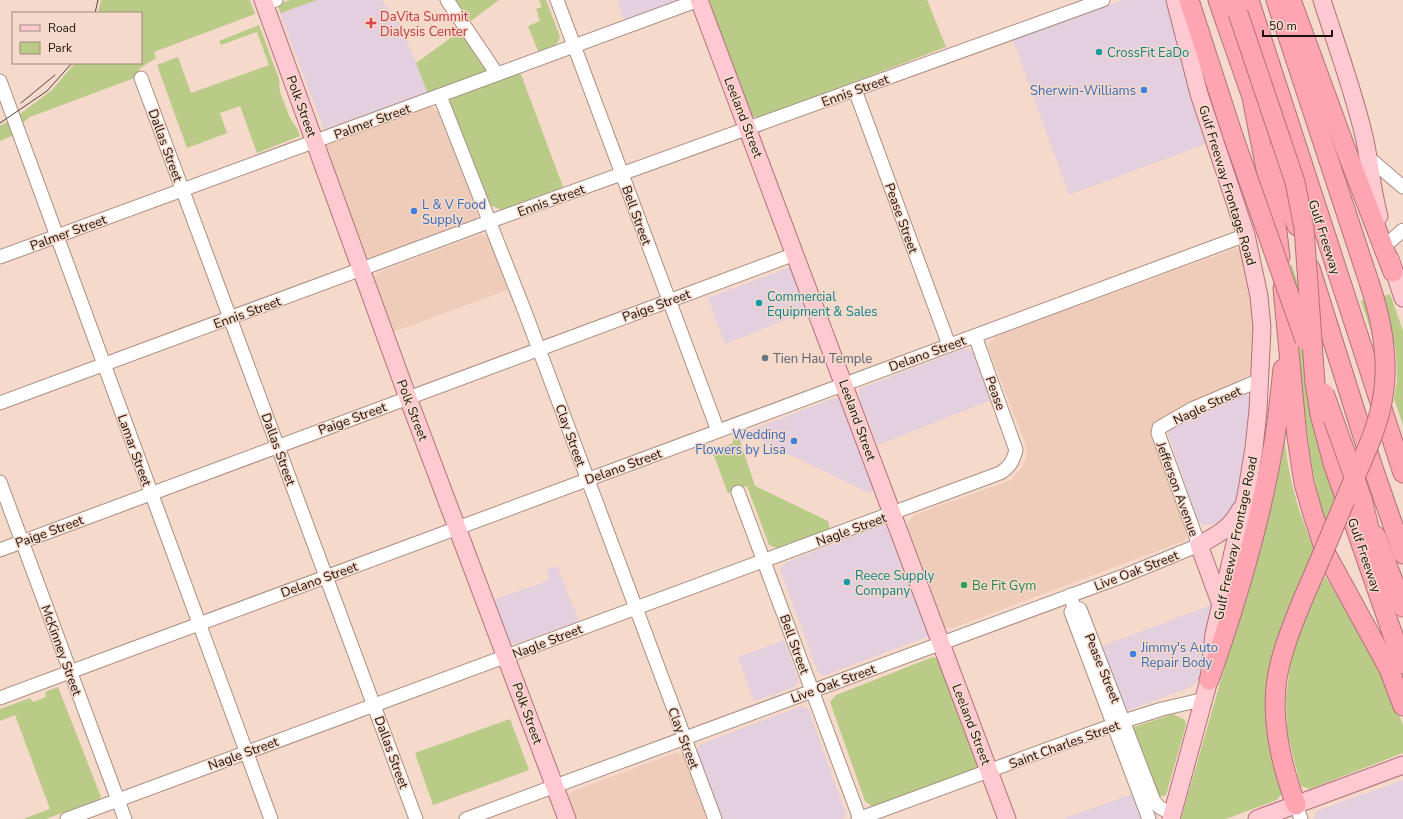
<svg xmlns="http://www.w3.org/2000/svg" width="1403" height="819" font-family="'Nunito Sans',sans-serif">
<rect width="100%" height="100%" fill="#f5d9ca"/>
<g fill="#e3cfde">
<path d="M 317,0 L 381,0 L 401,25 L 428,94 L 324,129 L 280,13 Z"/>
<path d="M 617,0 L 683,0 L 625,22 Z"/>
<path d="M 1123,0 L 1167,0 L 1184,71 L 1208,143 L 1069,195 L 1013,40 Z"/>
<path d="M 788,268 L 794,271 L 810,310 L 725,344 L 708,298 Z"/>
<path d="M 965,348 L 973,352 L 991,400 L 878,445 L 860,401 L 859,389 Z"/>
<path d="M 1243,393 L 1248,395 L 1251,398 L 1244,470 L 1233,509 L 1223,521 L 1215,524 L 1205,525 L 1199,522 L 1196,516 L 1167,430 L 1168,426 Z"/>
<path d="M 837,398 L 842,401 L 876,490 L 869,493 L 753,437 L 740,442 L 738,435 L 832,399 Z"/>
<path d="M 882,525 L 888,527 L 891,531 L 929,632 L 929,636 L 825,675 L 821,674 L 818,672 L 781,572 L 781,567 L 787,562 Z"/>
<path d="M 557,566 L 579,621 L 515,644 L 510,642 L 507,639 L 493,600 L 550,580 L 546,570 Z"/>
<path d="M 1214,604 L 1215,611 L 1199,679 L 1196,683 L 1191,687 L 1129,710 L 1125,709 L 1100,647 Z"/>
<path d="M 784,640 L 798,679 L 797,684 L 794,687 L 754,701 L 738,657 Z"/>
<path d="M 801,706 L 805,707 L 809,710 L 846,815 L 843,819 L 720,819 L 697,752 L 699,745 Z"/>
<path d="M 1403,780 L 1403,819 L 1314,819 L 1316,812 L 1320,810 Z"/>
<path d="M 1135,793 L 1144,819 L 1063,819 Z"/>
</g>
<g fill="#efccb9">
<path d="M 427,106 L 432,107 L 438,111 L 480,208 L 479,214 L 476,219 L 371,258 L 365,254 L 324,148 L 325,144 Z"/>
<path d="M 481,234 L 491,239 L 510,289 L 393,332 L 374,282 L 375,276 L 384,270 Z"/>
<path d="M 1237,248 L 1242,250 L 1253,300 L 1255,330 L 1253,373 L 1174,415 L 1151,430 L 1189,534 L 1186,540 L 950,629 L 944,626 L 907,526 L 908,523 L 914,515 L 1011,480 L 1023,466 L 1027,455 L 1025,442 L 988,348 L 989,343 L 997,335 Z"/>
<path d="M 675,753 L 679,753 L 684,757 L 707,819 L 574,819 L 567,799 L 567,795 L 571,792 Z"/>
</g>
<g fill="#baca87">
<path d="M 101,0 L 250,0 L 255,14 L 154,52 L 156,58 L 139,69 L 137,77 L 30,117 L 22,123 L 19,115 L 52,90 L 75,63 L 141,63 L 141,13 L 98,13 Z"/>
<path d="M 290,0 L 317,0 L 280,13 L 278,4 Z"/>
<path d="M 452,0 L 499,0 L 468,23 Z"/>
<path d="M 539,0 L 546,0 L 560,37 C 557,48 548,49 539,53 L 528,26 L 540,21 L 536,9 L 542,7 Z"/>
<path d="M 709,0 L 927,0 L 946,47 L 762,117 L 754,117 L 749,110 Z"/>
<path d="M 259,25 L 279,79 L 280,92 L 290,118 L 298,130 L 300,136 L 257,153 L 240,106 L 220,113 L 227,133 L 187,148 L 157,65 L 178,57 L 191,93 L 269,65 L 257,32 L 221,45 L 219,41 Z"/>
<path d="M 463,29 L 488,65 L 487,72 L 428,94 L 416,63 Z"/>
<path d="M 519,69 L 563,187 L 502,210 L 492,206 L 488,201 L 450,102 L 451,97 Z"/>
<path d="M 9,121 L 14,135 L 0,141 L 0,126 Z"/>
<path d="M 1292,265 L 1305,307 L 1340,496 L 1327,528 C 1300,443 1304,353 1289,266 Z"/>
<path d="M 1390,294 L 1403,331 L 1403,425 L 1394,399 L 1397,381 L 1396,351 L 1384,296 Z"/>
<path d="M 1368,298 L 1379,355 L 1361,301 Z"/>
<path d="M 738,435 L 755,486 L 828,521 L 830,529 L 777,548 L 769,545 L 747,486 L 728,493 L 712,451 L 733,443 L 733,439 Z"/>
<path d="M 1280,442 L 1285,442 C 1288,479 1301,519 1316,554 C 1303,582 1280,622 1274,651 C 1266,685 1270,760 1282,793 L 1277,800 L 1226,819 L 1181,819 L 1235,631 Z"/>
<path d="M 1325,576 L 1372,653 L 1386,682 L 1403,725 L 1403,753 L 1310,789 L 1301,786 L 1299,780 L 1287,731 L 1286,697 L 1291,659 L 1302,624 Z"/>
<path d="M 933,657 L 940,660 L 979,766 L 977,769 L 873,807 L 865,801 L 830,702 L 836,695 Z"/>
<path d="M 58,687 L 101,797 L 97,800 L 46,819 L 23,819 L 50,809 L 15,715 L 0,721 L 0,709 L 30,698 L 33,702 L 46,697 L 45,692 Z"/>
<path d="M 1173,714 L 1185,720 L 1186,725 L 1166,795 L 1159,797 L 1131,728 Z"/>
<path d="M 510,719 L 529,770 L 433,805 L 415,753 Z"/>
</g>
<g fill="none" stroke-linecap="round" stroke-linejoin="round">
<g stroke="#a98f81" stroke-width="15">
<g id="minor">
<path d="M 447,0 L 497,74"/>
<path d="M 557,0 L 718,431"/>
<path d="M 264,4 L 276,0"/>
<path d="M 141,78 L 416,819"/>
<path d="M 0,81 L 271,819"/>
<path d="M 855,90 L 949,345"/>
<path d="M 440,96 L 525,312 L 715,819"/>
<path d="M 1369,158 L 1403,187"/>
<path d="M 1387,244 L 1403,230"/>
<path d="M 0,257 L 699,0"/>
<path d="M 0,403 L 491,221 L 1103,0"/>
<path d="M 0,482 L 125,819"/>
<path d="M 738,492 L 860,819"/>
<path d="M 0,550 L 795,254"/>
<path d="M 1070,595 L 1074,607 L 1080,609 L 1154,801 L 1159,807 L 1172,814"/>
<path d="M 1074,607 L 1071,612 L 1149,819"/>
<path d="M 0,698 L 1246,235"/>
<path d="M 1296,805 L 1301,819"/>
<path d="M 67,819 L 1000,473 C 1010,467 1013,461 1016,450 L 975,336"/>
<path d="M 466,819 L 1126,575 L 1199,545 L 1158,433 L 1159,428 L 1192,409 L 1260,380"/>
<path d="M 858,819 L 1124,721 L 1162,709 L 1205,699"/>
</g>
</g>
<g stroke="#b07278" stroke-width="19">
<g id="major">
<path d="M 263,0 L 408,398 L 567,819"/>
<path d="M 699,0 L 1007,819"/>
<path d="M 1322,0 C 1336,44 1352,87 1363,132 C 1370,159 1371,188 1379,216"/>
<path d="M 1390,259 L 1403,298"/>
<path d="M 1221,605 L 1199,545 C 1217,535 1230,529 1240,510"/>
<path d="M 1171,819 L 1209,680 L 1214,634 L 1246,496 L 1254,448 L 1258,410 L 1262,328 L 1259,296 L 1246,235 L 1199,94 L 1175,0"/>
<path d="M 1257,819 L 1403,765"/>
</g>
</g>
<g stroke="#b07278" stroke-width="21">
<g id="highway">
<path d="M 1189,0 L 1233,136"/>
<path d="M 1218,0 L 1258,114"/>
<path d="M 1234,0 L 1238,13"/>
<path d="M 1249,0 L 1403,473"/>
<path d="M 1276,0 L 1369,282"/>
<path d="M 1291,0 L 1346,150 L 1393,272"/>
<path d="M 1253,103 L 1275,215 L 1280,257"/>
<path d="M 1271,153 L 1297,226"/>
<path d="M 1310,268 L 1372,465 L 1403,554"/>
<path d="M 1283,288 L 1297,437 L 1304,483 L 1313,514 L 1326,554 L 1389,669 L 1403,706"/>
<path d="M 1320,414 L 1333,463 L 1403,664"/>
<path d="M 1362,499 L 1375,552"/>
<path d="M 1376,536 L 1403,607"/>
<path d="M 1209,680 C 1236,604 1259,527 1273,448 C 1278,422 1280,395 1283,369"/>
<path d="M 1296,805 C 1280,761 1268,711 1280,664 C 1287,636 1298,610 1310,583"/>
</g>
</g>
<use href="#minor" stroke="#fff" stroke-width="13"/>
<use href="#major" stroke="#ffc9d1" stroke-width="17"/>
<use href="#highway" stroke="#ffa5b2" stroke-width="19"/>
<g stroke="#52443c" stroke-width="1">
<path d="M 95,13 L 98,0"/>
<path d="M 21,103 L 55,75"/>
<path d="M 0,123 L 47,91 L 72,63"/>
</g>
<g stroke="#b07278" stroke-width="21" stroke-linecap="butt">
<g id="highway-bridge">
<path d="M 1238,13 L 1295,182 L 1304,228 L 1315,383 L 1320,414"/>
<path d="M 1233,136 L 1305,340"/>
<path d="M 1324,393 L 1362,499"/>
<path d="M 1310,583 C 1325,549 1339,514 1354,479 C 1365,454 1377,429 1382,402 C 1390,362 1382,320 1369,282"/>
</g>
</g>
<use href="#highway-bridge" stroke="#ffa5b2" stroke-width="19"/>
</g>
<path fill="#e0444e" stroke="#f5d9ca" stroke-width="1.5" d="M369 17h4v4h4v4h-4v4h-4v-4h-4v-4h4z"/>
<g fill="#0f9aa8" stroke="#f5d9ca" stroke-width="1.5">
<circle cx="1099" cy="52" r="4"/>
<circle cx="759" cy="303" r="4"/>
<circle cx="847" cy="582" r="4"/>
</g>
<g fill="#3f7fe0" stroke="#f5d9ca" stroke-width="1.5">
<circle cx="1144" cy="90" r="4"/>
<circle cx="414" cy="211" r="4"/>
<circle cx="794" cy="441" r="4"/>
<circle cx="1133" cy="654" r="4"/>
</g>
<circle fill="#6b7280" stroke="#f5d9ca" stroke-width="1.5" cx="765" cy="358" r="4"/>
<circle fill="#2e9e5b" stroke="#f5d9ca" stroke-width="1.5" cx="964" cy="585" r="4"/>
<g text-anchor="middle" stroke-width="3" stroke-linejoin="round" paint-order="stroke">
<g font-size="13" fill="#be3a42" stroke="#f5d9ca" text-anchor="start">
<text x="380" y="21">DaVita Summit<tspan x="380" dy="15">Dialysis Center</tspan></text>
</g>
<g font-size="13" fill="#0d838f" stroke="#f5d9ca" text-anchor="start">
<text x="1107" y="57">CrossFit EaDo</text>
<text x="767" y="301">Commercial<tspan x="767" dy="15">Equipment &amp; Sales</tspan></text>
<text x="855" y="580">Reece Supply<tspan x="855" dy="15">Company</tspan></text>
</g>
<g font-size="13" fill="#1c120d" stroke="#f5d9ca">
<text transform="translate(855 90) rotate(-20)" y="5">Ennis Street</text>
<text transform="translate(302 106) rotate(70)" y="5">Polk Street</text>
<text transform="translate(744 117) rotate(69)" y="5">Leeland Street</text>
<text transform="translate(372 121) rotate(-20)" y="5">Palmer Street</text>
<text transform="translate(166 145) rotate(70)" y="5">Dallas Street</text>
<text transform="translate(1228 185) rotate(73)" y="5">Gulf Freeway Frontage Road</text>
<text transform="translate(551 200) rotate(-20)" y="5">Ennis Street</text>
<text transform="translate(637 215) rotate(70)" y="5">Bell Street</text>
<text transform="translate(902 218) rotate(70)" y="5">Pease Street</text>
<text transform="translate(68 232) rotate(-20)" y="5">Palmer Street</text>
<text transform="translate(1325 237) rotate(72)" y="5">Gulf Freeway</text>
<text transform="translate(656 305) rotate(-20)" y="5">Paige Street</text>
<text transform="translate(247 312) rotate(-20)" y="5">Ennis Street</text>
<text transform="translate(927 353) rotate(-20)" y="5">Delano Street</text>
<text transform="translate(996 393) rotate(70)" y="5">Pease</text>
<text transform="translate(1207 405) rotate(-25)" y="5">Nagle Street</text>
<text transform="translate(413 410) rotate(69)" y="5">Polk Street</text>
<text transform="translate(352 418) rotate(-20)" y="5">Paige Street</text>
<text transform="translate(858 420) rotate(70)" y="5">Leeland Street</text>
<text transform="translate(571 435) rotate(70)" y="5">Clay Street</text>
<text transform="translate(279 449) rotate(70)" y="5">Dallas Street</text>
<text transform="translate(135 450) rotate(70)" y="5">Lamar Street</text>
<text transform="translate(623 466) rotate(-20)" y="5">Delano Street</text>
<text transform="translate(1178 489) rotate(70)" y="5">Jefferson Avenue</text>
<text transform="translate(851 529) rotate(-20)" y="5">Nagle Street</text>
<text transform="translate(49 531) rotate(-20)" y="5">Paige Street</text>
<text transform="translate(1235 538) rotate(-78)" y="5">Gulf Freeway Frontage Road</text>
<text transform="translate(1365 555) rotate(71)" y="5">Gulf Freeway</text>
<text transform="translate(1136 570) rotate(-21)" y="5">Live Oak Street</text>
<text transform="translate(319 579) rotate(-20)" y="5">Delano Street</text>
<text transform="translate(547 641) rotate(-21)" y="5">Nagle Street</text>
<text transform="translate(795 644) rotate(70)" y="5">Bell Street</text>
<text transform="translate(62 650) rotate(70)" y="5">McKinney Street</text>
<text transform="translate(1103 668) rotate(68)" y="5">Pease Street</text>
<text transform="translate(833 683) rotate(-20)" y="5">Live Oak Street</text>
<text transform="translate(528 713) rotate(70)" y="5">Polk Street</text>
<text transform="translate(972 724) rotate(69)" y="5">Leeland Street</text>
<text transform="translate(684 738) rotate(69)" y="5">Clay Street</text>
<text transform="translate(1064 744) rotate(-20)" y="5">Saint Charles Street</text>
<text transform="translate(392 752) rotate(70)" y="5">Dallas Street</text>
<text transform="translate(243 753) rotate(-20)" y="5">Nagle Street</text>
</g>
<g font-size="13" fill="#366cbe" stroke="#f5d9ca" text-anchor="end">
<text x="1136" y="95">Sherwin-Williams</text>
<text x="422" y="209" text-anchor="start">L &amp; V Food<tspan x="422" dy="15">Supply</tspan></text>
<text x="786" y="439">Wedding<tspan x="786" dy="15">Flowers by Lisa</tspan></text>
<text x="1141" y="652" text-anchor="start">Jimmy's Auto<tspan x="1141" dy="15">Repair Body</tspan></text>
</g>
<g font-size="13" fill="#5b616d" stroke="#f5d9ca" text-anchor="start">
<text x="773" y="363">Tien Hau Temple</text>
</g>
<g font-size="13" fill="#27864d" stroke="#f5d9ca" text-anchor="start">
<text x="972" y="590">Be Fit Gym</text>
</g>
</g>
<rect x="12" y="12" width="130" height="52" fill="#f5d9ca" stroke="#9e897e"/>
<rect x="20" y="25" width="20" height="6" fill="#ffc9d1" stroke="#9e897e"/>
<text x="48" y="32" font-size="12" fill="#1c120d">Road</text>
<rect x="20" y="42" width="20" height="12" fill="#baca87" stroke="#9e897e"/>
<text x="48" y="52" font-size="12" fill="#1c120d">Park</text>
<path d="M1263 30v6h69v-6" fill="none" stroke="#1c120d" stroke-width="2"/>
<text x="1269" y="30" font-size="12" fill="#1c120d" stroke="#f5d9ca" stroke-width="3" paint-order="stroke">50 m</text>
</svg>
